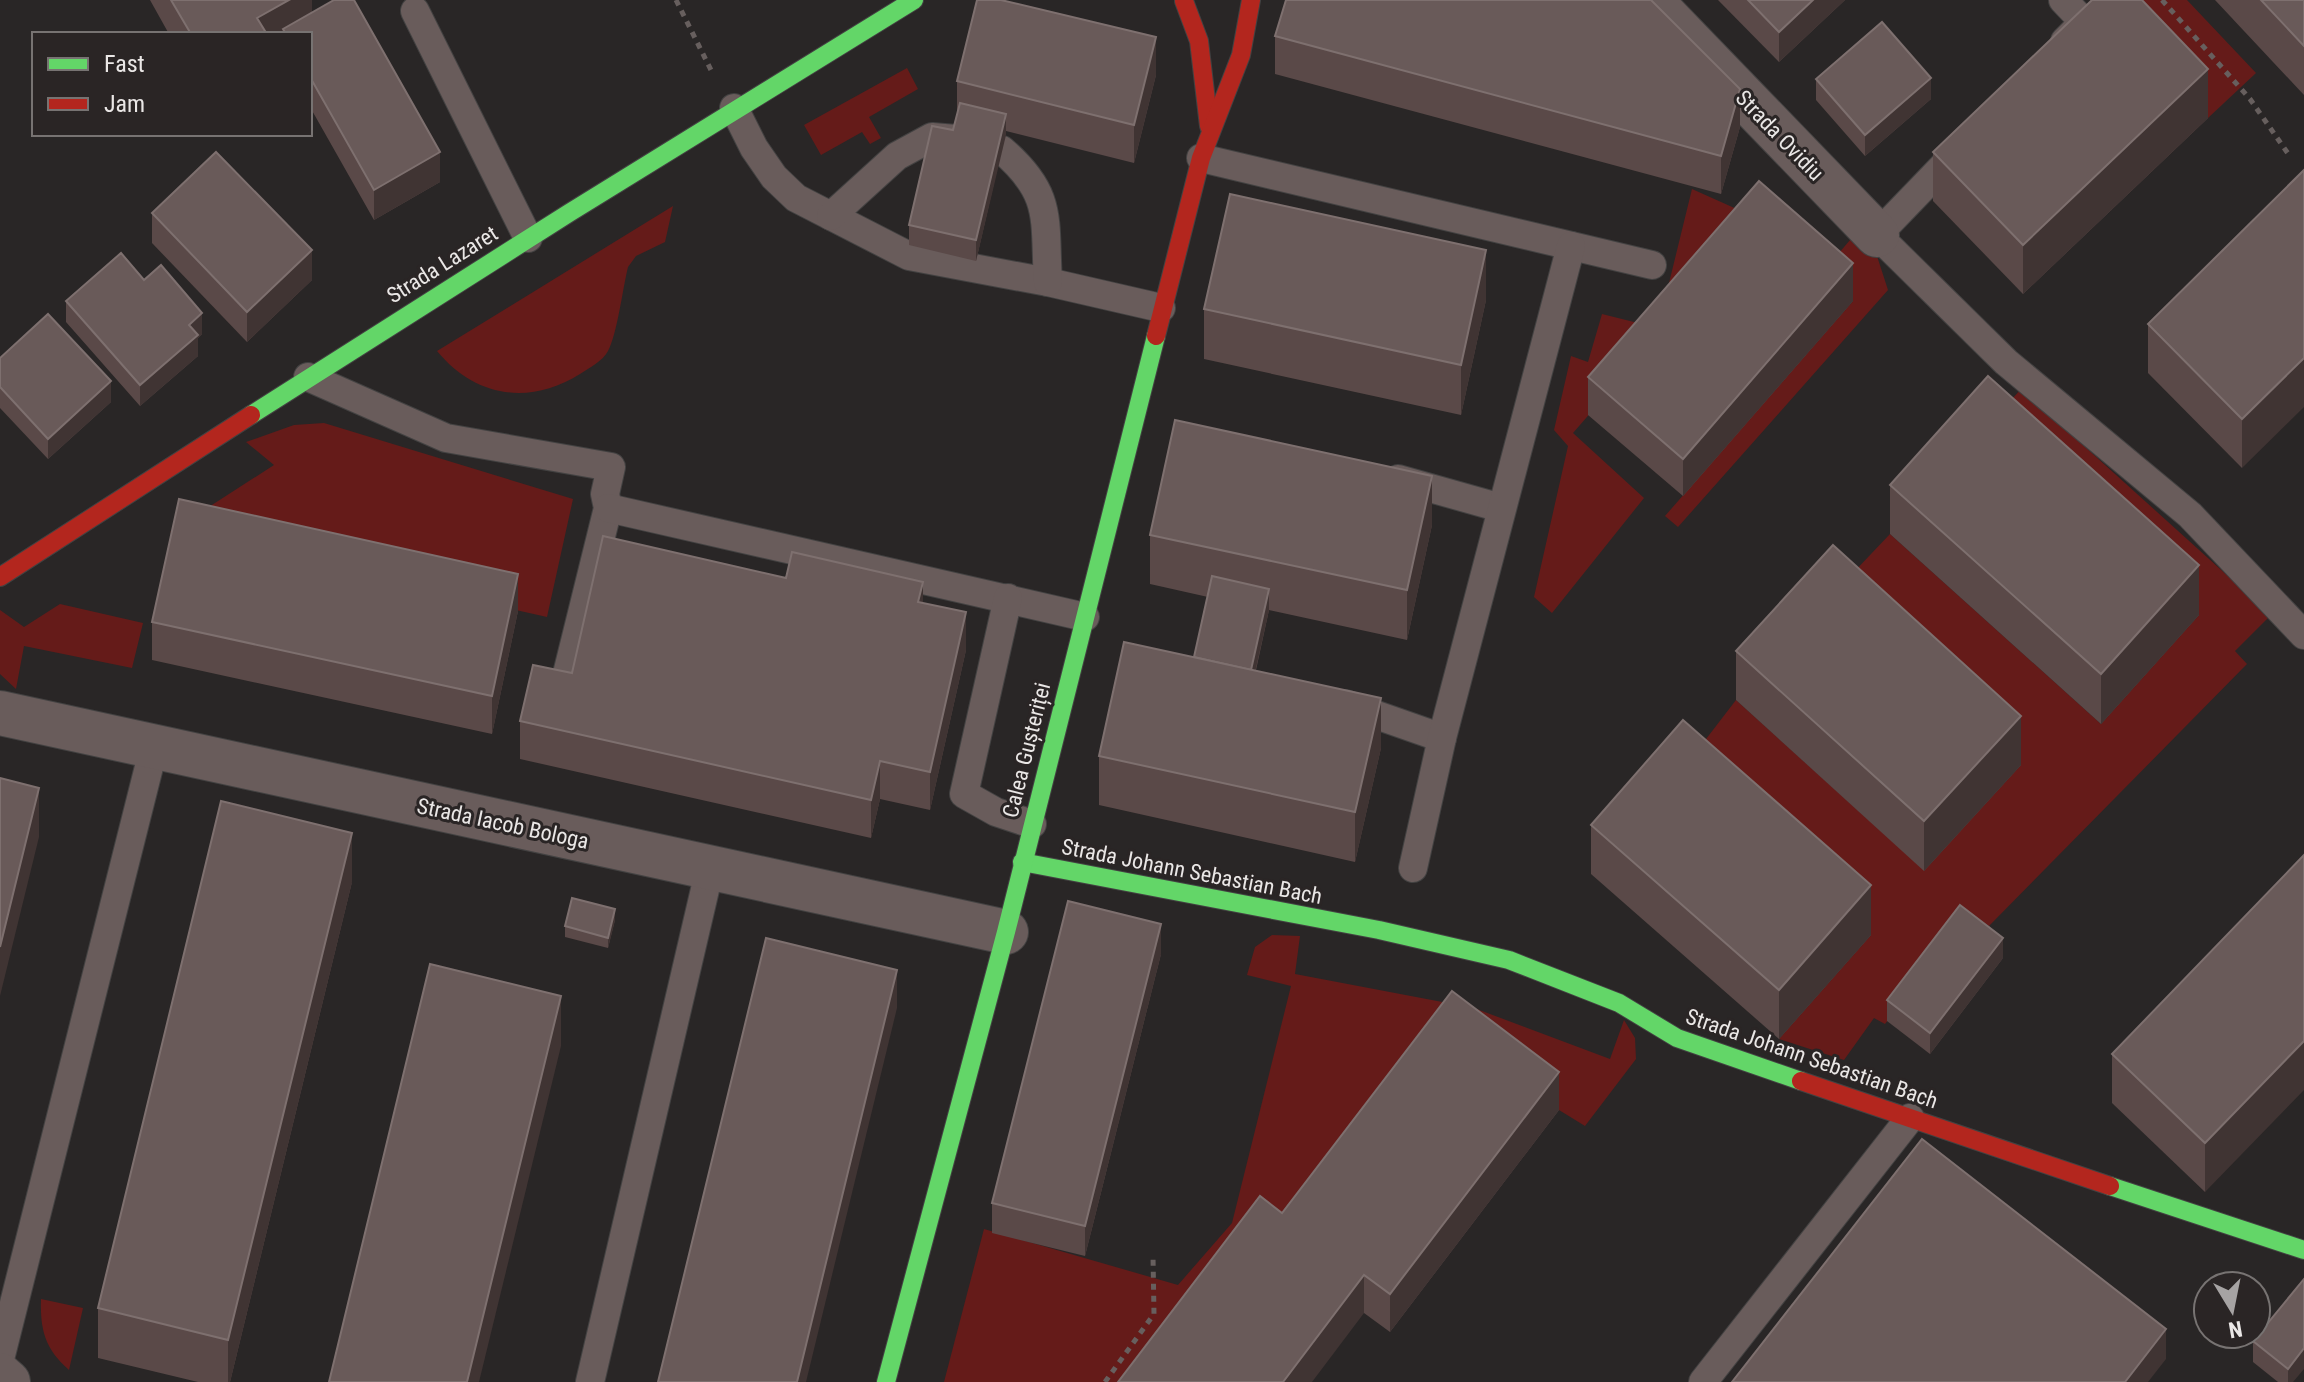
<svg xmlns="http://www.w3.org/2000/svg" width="2304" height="1382" font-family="'Roboto Condensed',sans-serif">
<rect width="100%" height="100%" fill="#292626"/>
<g fill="#651b19">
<path d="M 2133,0 L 2187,0 L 2256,73 L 2208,118 L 2113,20 Z"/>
<path d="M 907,68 L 918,89 L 869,117 L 881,138 L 870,144 L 862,132 L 821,155 L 804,125 Z"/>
<path d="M 1692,189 L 1759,219 L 1573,433 L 1644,498 L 1552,613 L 1534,597 L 1568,446 L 1554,430 L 1571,356 L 1588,362 L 1602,314 L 1658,328 Z"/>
<path d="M 673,206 L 665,242 L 636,256 L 628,267 C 623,287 617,335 608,351 C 603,361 589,368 580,374 C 529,406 475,397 437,351 Z"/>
<path d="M 1856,233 L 1877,256 L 1888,290 L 1678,527 L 1665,516 L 1853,301 L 1821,274 Z"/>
<path d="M 2021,389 L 2271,615 L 2235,651 L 2247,664 L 1989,926 L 1971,914 L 1885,1024 L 1874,1018 L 1844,1060 L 1779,1039 L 1871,935 L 1683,769 L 1736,700 L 1924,870 L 2021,765 L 1833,594 L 1890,534 L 2101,724 L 2199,615 L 1988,426 Z"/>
<path d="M 324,423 L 573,499 L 547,617 L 170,532 L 274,465 L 246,442 L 294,425 Z"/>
<path d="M 60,604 L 143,623 L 132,668 L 24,646 L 16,689 L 0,674 L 0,610 L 24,627 Z"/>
<path d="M 1272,935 L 1300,936 L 1295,974 L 1474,1008 L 1610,1059 L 1624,1020 L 1635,1038 L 1636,1059 L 1585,1126 L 1559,1110 L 1147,1382 L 944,1382 L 984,1229 L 1178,1285 L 1232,1223 L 1291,986 L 1247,975 L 1255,947 Z"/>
<path d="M 41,1299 L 83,1308 L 69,1370 C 45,1349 40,1330 41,1299 Z"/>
</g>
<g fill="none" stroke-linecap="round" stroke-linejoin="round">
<g stroke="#434242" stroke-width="30">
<g id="lane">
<path d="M 2063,0 L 2084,22 L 2065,41"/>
<path d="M 415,11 L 528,238"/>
<path d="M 734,108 L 754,148 L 774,177 L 796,198 L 909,256 L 1048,282 L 1161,308"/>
<path d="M 1002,150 C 1054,195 1044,219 1048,282"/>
<path d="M 1958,151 L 1877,235 L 2006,362 L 2190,515 L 2304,635"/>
<path d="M 1201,158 L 1652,265"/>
<path d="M 831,216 L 897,156 L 932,137 L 956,139"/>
<path d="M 308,377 L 446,438 L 611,467 L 605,494 L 608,508 L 564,686"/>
<path d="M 1398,479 L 1501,508"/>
<path d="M 608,508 L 1085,617"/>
<path d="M 1008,598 L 964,794 L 996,812 L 1032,824"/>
<path d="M 1345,704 L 1442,738"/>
<path d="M 1413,868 L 1442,738 L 1571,246"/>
<path d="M 0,1359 L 154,747"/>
<path d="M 590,1382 L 710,868"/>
<path d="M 1703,1382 L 1910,1118"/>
</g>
</g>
<g stroke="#434242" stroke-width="46">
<g id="street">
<path d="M 1650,0 L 1877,235"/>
<path d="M 0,713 L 1006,932"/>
<path d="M 0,1375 L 8,1382"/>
</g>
</g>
<g stroke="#434242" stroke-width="20">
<g id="fast">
<path d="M 251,415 L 569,213 L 914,0"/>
<path d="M 1022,862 L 1379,930 L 1509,960 L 1619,1003 L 1677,1038 L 1801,1081"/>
<path d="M 2110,1186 L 2304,1250"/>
<path d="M 886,1382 L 1006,932 L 1156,336"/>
</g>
</g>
<g stroke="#434242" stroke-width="20">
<g id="jam">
<path d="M 1184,1 L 1199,41 L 1209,126"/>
<path d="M 1156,336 L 1201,158 L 1241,55 L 1251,0"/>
<path d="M 0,577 L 251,415"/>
<path d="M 1801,1081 L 2110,1186"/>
</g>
</g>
<g stroke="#675f5e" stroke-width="5" stroke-dasharray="6 6" stroke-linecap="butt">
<path d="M 676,0 L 711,70"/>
<path d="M 2162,0 L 2250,99 L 2289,155"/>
<path d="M 1105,1382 L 1154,1314 L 1153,1256"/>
</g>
<use href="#lane" stroke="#695c5b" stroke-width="28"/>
<use href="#street" stroke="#695c5b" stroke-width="44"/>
<use href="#fast" stroke="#63d668" stroke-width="18"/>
<use href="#jam" stroke="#b3261e" stroke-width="18"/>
</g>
<g fill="#5a4948">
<path d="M 150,0 L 312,0 L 312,13 L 440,182 L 374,220 L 310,107 L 310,34 L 169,34 Z"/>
<path d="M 1718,0 L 1845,0 L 1779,62 Z"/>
<path d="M 2215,0 L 2304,0 L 2304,95 Z"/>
<path d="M 1275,36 L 1740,127 L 1721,194 L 1275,74 Z"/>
<path d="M 1156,75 L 1134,163 L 1006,131 L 976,261 L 909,245 L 909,225 L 953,130 L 957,116 L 957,81 Z"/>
<path d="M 1816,79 L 1931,99 L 1865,156 L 1816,100 Z"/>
<path d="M 2208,118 L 2023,294 L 1933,201 L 1933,152 Z"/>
<path d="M 2304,170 L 2242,468 L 2148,373 L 2148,324 Z"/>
<path d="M 152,213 L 312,280 L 247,342 L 152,243 Z"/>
<path d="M 144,280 L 202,334 L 198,338 L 198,356 L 140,406 L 66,322 L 66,301 Z"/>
<path d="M 1486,300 L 1461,415 L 1204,359 L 1204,309 Z"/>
<path d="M 1853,301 L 1683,496 L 1588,415 L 1588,377 Z"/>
<path d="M 0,358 L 111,402 L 48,459 L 0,408 Z"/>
<path d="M 1890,485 L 2199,615 L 2101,724 L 1890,534 Z"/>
<path d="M 1432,525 L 1407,640 L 1269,610 L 1256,670 L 1381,748 L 1355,862 L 1099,805 L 1099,756 L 1194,657 L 1208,597 L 1150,584 L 1150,535 Z"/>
<path d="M 786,578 L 923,603 L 966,650 L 930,810 L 880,799 L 871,838 L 520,759 L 520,721 L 572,673 Z"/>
<path d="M 518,611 L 492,734 L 152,660 L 152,622 Z"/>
<path d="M 1736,651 L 2021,765 L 1924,871 L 1736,700 Z"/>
<path d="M 1591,825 L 1871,935 L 1779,1039 L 1591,874 Z"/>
<path d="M 2304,855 L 2205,1192 L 2112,1103 L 2112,1054 Z"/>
<path d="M 352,882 L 230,1382 L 198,1382 L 98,1358 L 98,1308 Z"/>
<path d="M 615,920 L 608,948 L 565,937 L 565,926 Z"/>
<path d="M 1161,954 L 1085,1256 L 992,1233 L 992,1203 Z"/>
<path d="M 2003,958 L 1930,1054 L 1887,1021 L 1887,1000 Z"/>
<path d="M 1559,1110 L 1390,1332 L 1364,1313 L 1282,1213 Z"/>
<path d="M 2304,1279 L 2293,1382 L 2278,1382 L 2253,1362 L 2253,1341 Z"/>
</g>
<g fill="#403433">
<path d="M 289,0 L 312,0 L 312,25 L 283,29 L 283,34 L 257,34 L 257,18 Z"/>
<path d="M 1813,0 L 1845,0 L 1779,62 L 1779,32 Z"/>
<path d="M 1156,37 L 1156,75 L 1134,163 L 1134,125 Z"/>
<path d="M 2208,69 L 2208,118 L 2023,294 L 2023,245 Z"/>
<path d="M 1931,78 L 1931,99 L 1865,156 L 1865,135 Z"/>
<path d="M 1740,89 L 1740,127 L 1721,194 L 1721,156 Z"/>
<path d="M 1006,114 L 1006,135 L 976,261 L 976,240 Z"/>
<path d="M 440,152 L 440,182 L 374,220 L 374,190 Z"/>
<path d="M 312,250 L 312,280 L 247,342 L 247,312 Z"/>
<path d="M 1486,250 L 1486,300 L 1461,415 L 1461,365 Z"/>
<path d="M 1853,263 L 1853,301 L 1683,496 L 1683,459 Z"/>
<path d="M 202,313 L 202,334 L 198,338 L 198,356 L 140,406 L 140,385 L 189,325 Z"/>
<path d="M 2304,358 L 2304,407 L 2242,468 L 2242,419 Z"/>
<path d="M 111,381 L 111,402 L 48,459 L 48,439 Z"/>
<path d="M 1432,476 L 1432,525 L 1407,640 L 1407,590 Z"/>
<path d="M 2199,565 L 2199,615 L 2101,724 L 2101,674 Z"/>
<path d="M 518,574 L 518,611 L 492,734 L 492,696 Z"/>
<path d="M 923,582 L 923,620 L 918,602 Z"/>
<path d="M 1269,589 L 1269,610 L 1245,717 L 1245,697 Z"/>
<path d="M 966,612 L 966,650 L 930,810 L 930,772 Z"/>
<path d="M 1381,698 L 1381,748 L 1355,862 L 1355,812 Z"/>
<path d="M 2021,716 L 2021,765 L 1924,871 L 1924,821 Z"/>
<path d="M 880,761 L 880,799 L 871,838 L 871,800 Z"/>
<path d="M 39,788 L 39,837 L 0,996 L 0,947 Z"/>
<path d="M 352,833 L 352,882 L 230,1382 L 228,1382 L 228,1340 Z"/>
<path d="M 1871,885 L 1871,935 L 1779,1039 L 1779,990 Z"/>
<path d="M 615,909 L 615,920 L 608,948 L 608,938 Z"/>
<path d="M 1161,924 L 1161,954 L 1085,1256 L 1085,1226 Z"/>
<path d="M 2003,938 L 2003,958 L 1930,1054 L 1930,1033 Z"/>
<path d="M 897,970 L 897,1008 L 806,1382 L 797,1382 Z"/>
<path d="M 561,996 L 561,1046 L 479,1382 L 467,1382 Z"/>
<path d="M 2304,1041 L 2304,1090 L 2205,1192 L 2205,1143 Z"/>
<path d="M 1559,1072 L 1559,1110 L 1390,1332 L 1390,1294 Z"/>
<path d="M 1364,1275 L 1364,1313 L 1312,1382 L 1283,1382 Z"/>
<path d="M 2166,1329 L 2166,1359 L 2148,1382 L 2125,1382 Z"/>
<path d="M 2304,1348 L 2304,1369 L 2293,1382 L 2288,1382 L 2288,1369 Z"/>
</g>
<g fill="#695a59" stroke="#7e706f" stroke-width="2">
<path d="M 171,0 L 289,0 L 257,18 L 265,31 L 260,34 L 191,34 Z"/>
<path d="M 334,0 L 354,0 L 440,152 L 374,190 L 310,77 L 310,34 L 286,34 L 283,29 Z"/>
<path d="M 977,0 L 1001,0 L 1156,37 L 1134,125 L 957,81 Z"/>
<path d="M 1286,0 L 1651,0 L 1740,89 L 1721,156 L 1275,36 Z"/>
<path d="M 1748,0 L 1813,0 L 1779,32 Z"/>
<path d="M 2092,0 L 2142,0 L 2208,69 L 2023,245 L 1933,152 Z"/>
<path d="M 2261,0 L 2304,0 L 2304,46 Z"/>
<path d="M 1882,22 L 1931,78 L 1865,135 L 1816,79 Z"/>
<path d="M 960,103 L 1006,114 L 976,240 L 909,225 L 932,126 L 953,130 Z"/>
<path d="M 216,152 L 312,250 L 247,312 L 152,213 Z"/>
<path d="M 2304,170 L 2304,358 L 2242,419 L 2148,324 Z"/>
<path d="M 1759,181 L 1853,263 L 1683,459 L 1588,377 Z"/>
<path d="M 1230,194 L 1486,250 L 1461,365 L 1204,309 Z"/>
<path d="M 121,253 L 144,280 L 161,265 L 202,313 L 189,325 L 198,335 L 140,385 L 66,301 Z"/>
<path d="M 48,314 L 111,381 L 48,439 L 0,387 L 0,358 Z"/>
<path d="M 1988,376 L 2199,565 L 2101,674 L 1890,485 Z"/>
<path d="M 1175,420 L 1432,476 L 1407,590 L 1150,535 Z"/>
<path d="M 179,499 L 518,574 L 492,696 L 152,622 Z"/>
<path d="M 603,536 L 786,578 L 792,552 L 923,582 L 918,602 L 966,612 L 930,772 L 880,761 L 871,800 L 520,721 L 533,665 L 572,673 Z"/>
<path d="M 1833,545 L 2021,716 L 1924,821 L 1736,651 Z"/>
<path d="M 1212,576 L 1269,589 L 1251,670 L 1194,657 Z"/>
<path d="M 1124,642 L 1381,698 L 1355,812 L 1099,756 Z"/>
<path d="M 1683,720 L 1871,885 L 1779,990 L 1591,825 Z"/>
<path d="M 0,778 L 39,788 L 0,947 Z"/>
<path d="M 221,801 L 352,833 L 228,1340 L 98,1308 Z"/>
<path d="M 2304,855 L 2304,1041 L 2205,1143 L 2112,1054 Z"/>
<path d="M 572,898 L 615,909 L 608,938 L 565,926 Z"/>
<path d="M 1068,901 L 1161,924 L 1085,1226 L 992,1203 Z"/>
<path d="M 1960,905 L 2003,938 L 1930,1033 L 1887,1000 Z"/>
<path d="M 766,938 L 897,970 L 797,1382 L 658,1382 Z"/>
<path d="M 430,964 L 561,996 L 467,1382 L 329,1382 Z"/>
<path d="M 1452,991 L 1559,1072 L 1390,1294 L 1364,1275 L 1283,1382 L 1118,1382 L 1260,1196 L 1282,1213 Z"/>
<path d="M 1922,1139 L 2166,1329 L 2125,1382 L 1732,1382 Z"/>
<path d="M 2304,1279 L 2304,1348 L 2288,1369 L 2253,1341 Z"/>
</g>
<g text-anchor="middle" stroke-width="6" stroke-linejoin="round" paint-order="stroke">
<g font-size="22" fill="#eae7e6" stroke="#2a2525">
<text transform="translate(1780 135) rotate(46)" y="8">Strada Ovidiu</text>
<text transform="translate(442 264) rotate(-32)" y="8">Strada Lazaret</text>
<text transform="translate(1026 750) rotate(-76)" y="8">Calea Gușteriței</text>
<text transform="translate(503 823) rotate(12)" y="8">Strada Iacob Bologa</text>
<text transform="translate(1192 871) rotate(11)" y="8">Strada Johann Sebastian Bach</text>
<text transform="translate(1812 1058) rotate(19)" y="8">Strada Johann Sebastian Bach</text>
</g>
</g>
<rect x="32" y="32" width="280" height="104" fill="#2a2525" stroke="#777372" stroke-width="2"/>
<rect x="48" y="58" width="40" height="12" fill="#63d668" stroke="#777372" stroke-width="2"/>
<text x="104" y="72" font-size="24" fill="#eae7e6">Fast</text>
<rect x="48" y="98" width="40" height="12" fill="#b3261e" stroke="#777372" stroke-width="2"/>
<text x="104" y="112" font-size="24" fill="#eae7e6">Jam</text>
<g transform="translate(2232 1310) rotate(170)"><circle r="38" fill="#2a2525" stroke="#777372" stroke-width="2"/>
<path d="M0-6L14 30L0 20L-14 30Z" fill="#a6a3a3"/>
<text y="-12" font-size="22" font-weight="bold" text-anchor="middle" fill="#eae7e6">N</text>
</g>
</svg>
